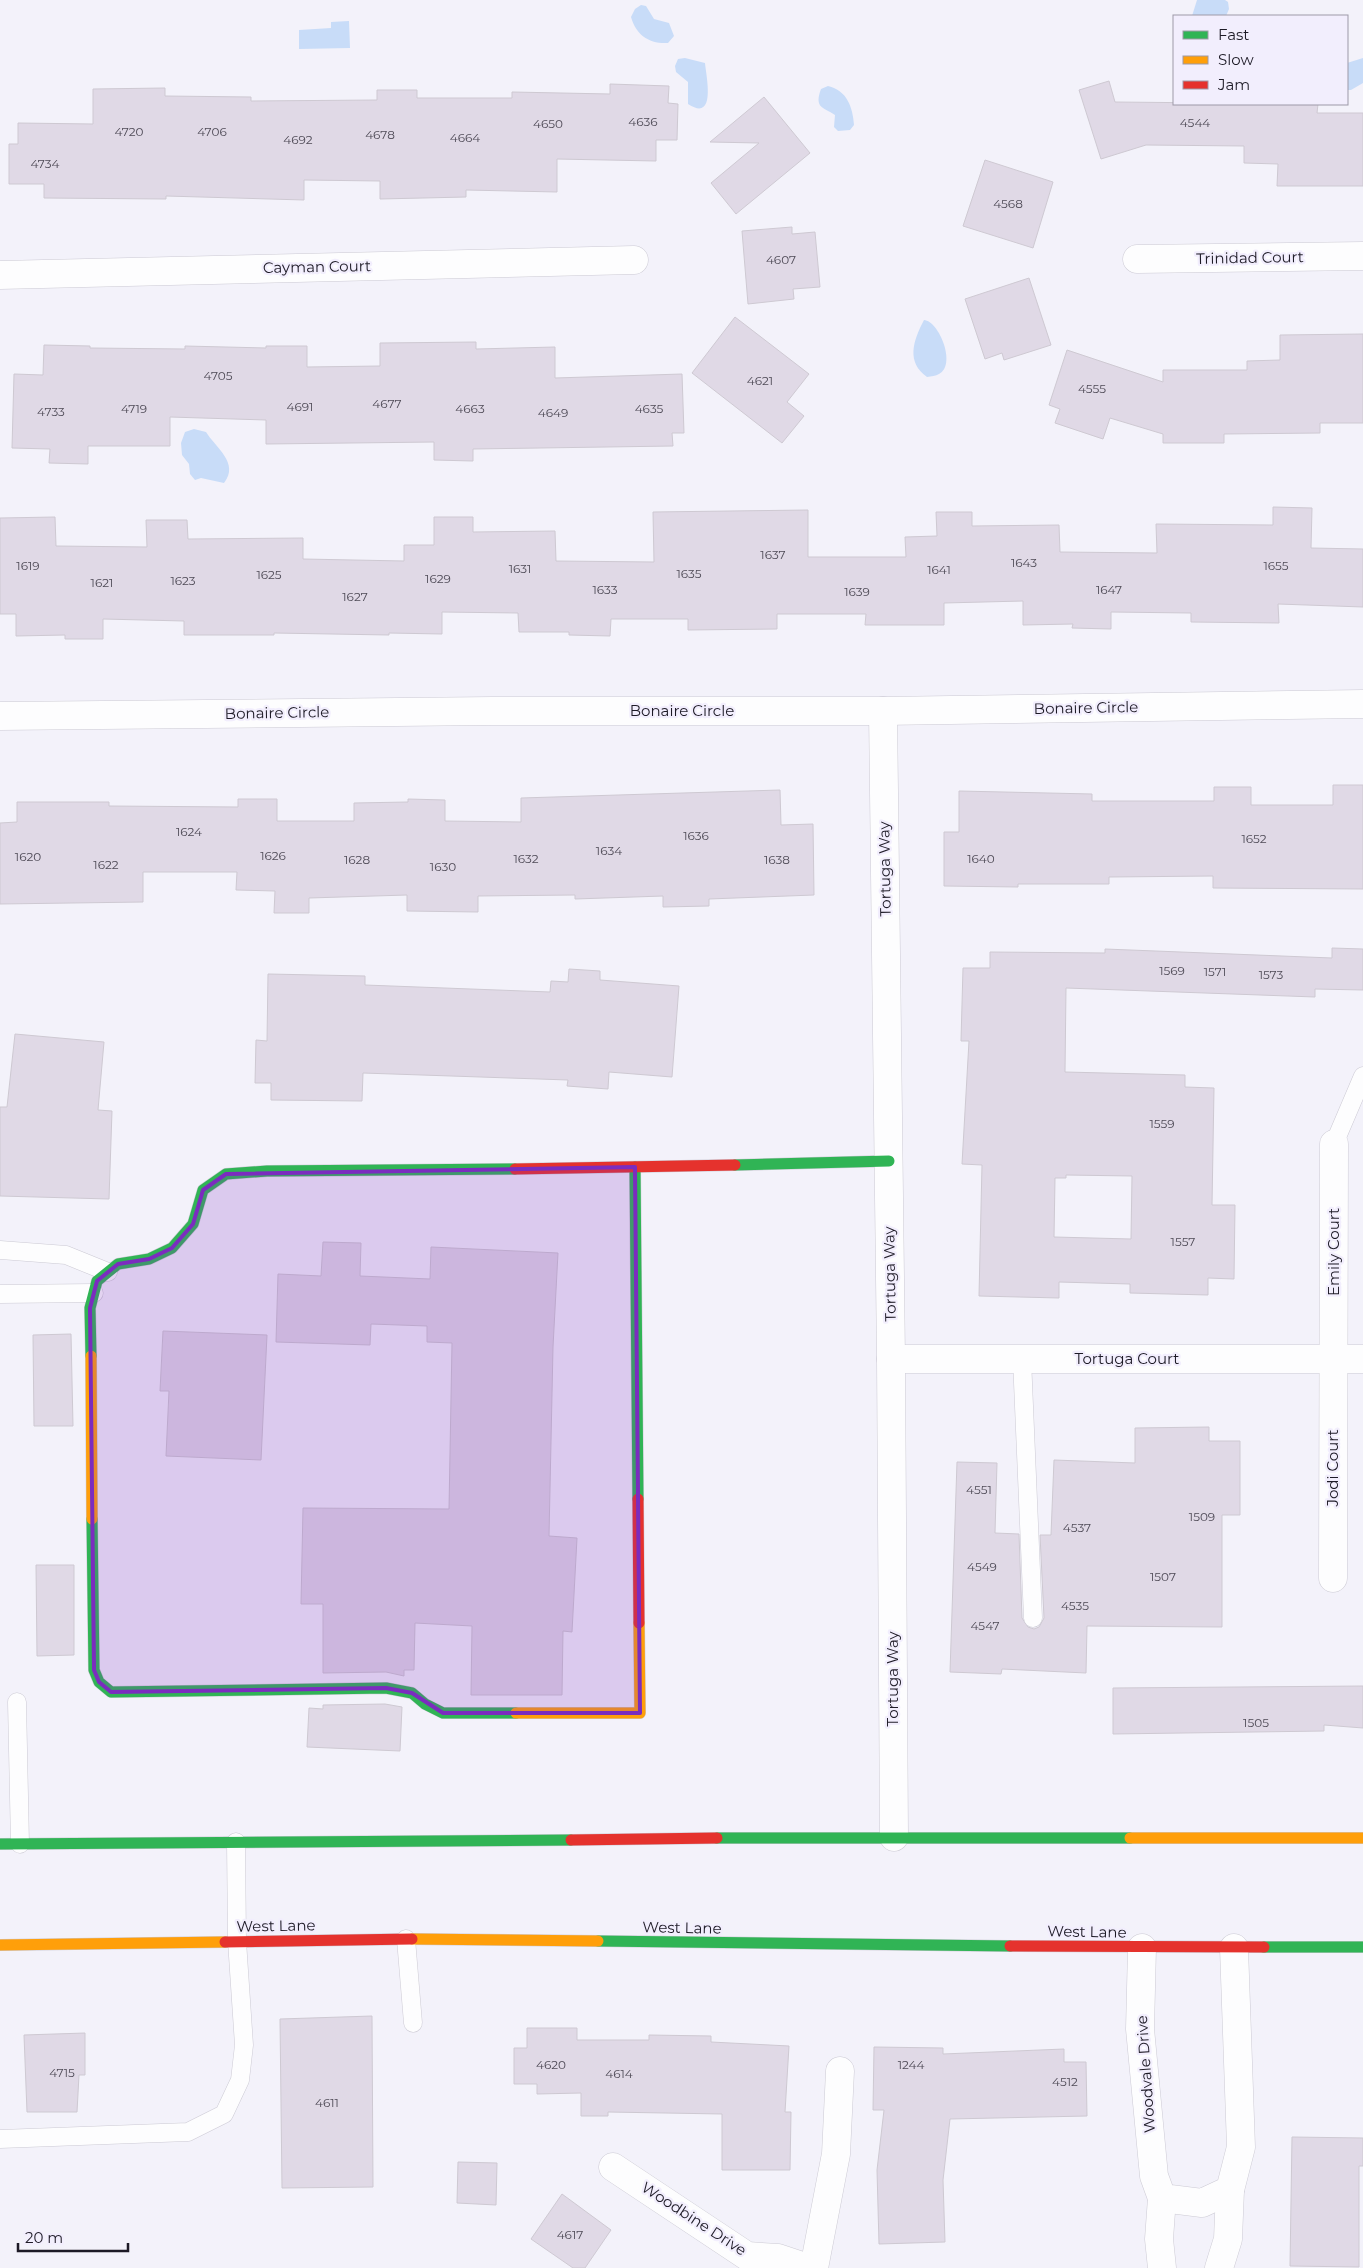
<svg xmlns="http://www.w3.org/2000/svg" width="1363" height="2268" font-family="Montserrat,sans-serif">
<rect width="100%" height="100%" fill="#f3f2fa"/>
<g fill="#c8dcf8">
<path d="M 1197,0 L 1225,0 L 1228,2 L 1229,9 L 1226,16 L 1192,16 Z"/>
<path d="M 641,5 L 646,6 L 654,19 L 669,23 L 674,36 L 668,43 C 649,44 636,35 631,17 L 635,9 Z"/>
<path d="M 349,21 L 350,48 L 299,49 L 299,30 L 331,28 L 331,22 Z"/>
<path d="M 685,58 L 705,63 C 706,75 717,123 688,104 L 688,82 L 676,72 L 675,66 L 678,59 Z"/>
<path d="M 1363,58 L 1363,83 L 1351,90 L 1347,90 L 1347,63 Z"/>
<path d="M 828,86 C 847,90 853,108 854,125 L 850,130 L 838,131 L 834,127 L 835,115 C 823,107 814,108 821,89 Z"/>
<path d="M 924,320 C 939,321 957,365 939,374 C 936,376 931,376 927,377 C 906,362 913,341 924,320 Z"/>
<path d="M 194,429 L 206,432 C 215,447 240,463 224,483 L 201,478 L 195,480 L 190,474 L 189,464 L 182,455 L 181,443 L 185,432 Z"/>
</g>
<g fill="#e0d9e6" stroke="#cec9d2" fill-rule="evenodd">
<path d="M 1109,81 L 1115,102 L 1318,104 L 1317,113 L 1363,113 L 1363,186 L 1277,186 L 1278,164 L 1244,163 L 1244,146 L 1146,145 L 1101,159 L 1079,90 Z"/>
<path d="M 610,84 L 669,86 L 668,103 L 678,104 L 677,140 L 656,140 L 656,161 L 557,159 L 557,192 L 466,190 L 466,197 L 380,199 L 380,181 L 304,180 L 304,200 L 166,196 L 166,199 L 44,198 L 44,184 L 9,184 L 9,144 L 18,144 L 18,123 L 93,124 L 93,89 L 165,88 L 165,96 L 251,97 L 251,101 L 377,100 L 377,90 L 417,90 L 417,98 L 512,98 L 512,92 L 610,94 Z"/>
<path d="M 764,97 L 810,153 L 736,214 L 711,183 L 759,143 L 710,142 Z"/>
<path d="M 985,160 L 1053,182 L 1033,248 L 963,226 Z"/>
<path d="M 792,227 L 792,234 L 815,232 L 820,287 L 793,289 L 794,299 L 748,304 L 742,231 Z"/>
<path d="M 1029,278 L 1051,345 L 1004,360 L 1002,353 L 985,359 L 965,299 Z"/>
<path d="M 735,317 L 809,374 L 787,402 L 804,416 L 782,443 L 692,373 Z"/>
<path d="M 1363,334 L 1363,423 L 1320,423 L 1320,433 L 1224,434 L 1224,443 L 1163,443 L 1163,434 L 1110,418 L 1103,439 L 1055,423 L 1060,409 L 1049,405 L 1067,350 L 1163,382 L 1163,370 L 1247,370 L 1247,361 L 1280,360 L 1280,335 Z"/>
<path d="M 476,342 L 476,349 L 555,347 L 555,378 L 682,374 L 684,433 L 672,433 L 673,446 L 473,449 L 473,461 L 434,460 L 434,442 L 266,444 L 266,420 L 170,417 L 170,446 L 88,446 L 88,464 L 49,463 L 50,449 L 12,448 L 14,374 L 43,375 L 44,345 L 90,346 L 90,348 L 185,349 L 185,346 L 266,348 L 266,346 L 307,346 L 307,367 L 380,366 L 380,343 Z"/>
<path d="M 1273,507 L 1312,508 L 1311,548 L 1363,549 L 1363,607 L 1278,604 L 1279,623 L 1191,622 L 1191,613 L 1111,612 L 1111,629 L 1072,628 L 1073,624 L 1023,625 L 1023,601 L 944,603 L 944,625 L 865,625 L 866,614 L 777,614 L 777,629 L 688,630 L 688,619 L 611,619 L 610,636 L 569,635 L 569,632 L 519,632 L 518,613 L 442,612 L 442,634 L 389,633 L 389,635 L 274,633 L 274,635 L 184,635 L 184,621 L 103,619 L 103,639 L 65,639 L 65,635 L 16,636 L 16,614 L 0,614 L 0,518 L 55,517 L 56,546 L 147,547 L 146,520 L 187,520 L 188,539 L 303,538 L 303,559 L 404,561 L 404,545 L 434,545 L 434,517 L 473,517 L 473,532 L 555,531 L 556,561 L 654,562 L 653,512 L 808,510 L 808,557 L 906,557 L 905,537 L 937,536 L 936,512 L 972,512 L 972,526 L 1059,525 L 1060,552 L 1157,553 L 1156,524 L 1273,525 Z"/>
<path d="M 1333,785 L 1363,785 L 1363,889 L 1213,888 L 1213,876 L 1109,877 L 1109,884 L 1018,884 L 1018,887 L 944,886 L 944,832 L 959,832 L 959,791 L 1092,794 L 1092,801 L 1214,801 L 1214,787 L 1251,787 L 1251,805 L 1333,805 Z"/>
<path d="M 780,790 L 781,825 L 813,824 L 814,895 L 709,899 L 709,906 L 663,907 L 663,896 L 575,899 L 575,895 L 478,896 L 478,912 L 407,911 L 407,895 L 309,898 L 309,913 L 274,913 L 275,891 L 236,890 L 237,872 L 143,872 L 143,902 L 0,904 L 0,823 L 17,822 L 17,802 L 109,802 L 109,806 L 238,807 L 238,799 L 277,799 L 277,821 L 354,821 L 354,803 L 408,802 L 408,799 L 445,800 L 445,821 L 521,822 L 521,798 Z"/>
<path d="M 1332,948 L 1363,949 L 1363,990 L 1315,989 L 1315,997 L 1066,988 L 1065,1072 L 1185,1075 L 1185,1087 L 1214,1088 L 1212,1205 L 1235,1205 L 1234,1279 L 1208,1278 L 1208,1295 L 1130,1293 L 1130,1284 L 1059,1282 L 1059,1298 L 979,1296 L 982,1165 L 962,1164 L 969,1041 L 961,1041 L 963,968 L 990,968 L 990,952 L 1105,953 L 1105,949 L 1332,958 ZM 1066,1175 L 1132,1176 L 1131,1239 L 1054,1237 L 1055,1178 L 1066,1178 Z"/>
<path d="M 569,969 L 600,971 L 600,980 L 679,986 L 672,1077 L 609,1072 L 608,1089 L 567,1086 L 568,1080 L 363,1073 L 362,1101 L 271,1100 L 271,1083 L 255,1083 L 256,1040 L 267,1041 L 268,974 L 365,976 L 365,985 L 550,992 L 551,981 L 568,982 Z"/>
<path d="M 15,1034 L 104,1042 L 98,1110 L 112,1111 L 109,1199 L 0,1196 L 0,1107 L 7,1107 Z"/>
<path d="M 323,1242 L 361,1243 L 360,1276 L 430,1279 L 431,1247 L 558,1253 L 553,1347 L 549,1536 L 577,1538 L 572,1632 L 563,1631 L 562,1695 L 471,1695 L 472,1626 L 415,1623 L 414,1670 L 404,1670 L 404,1676 L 386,1672 L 323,1673 L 323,1604 L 301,1604 L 303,1508 L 449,1509 L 452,1343 L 427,1342 L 427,1326 L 371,1324 L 370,1345 L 276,1342 L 278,1274 L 321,1276 Z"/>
<path d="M 163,1331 L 267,1335 L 261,1460 L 166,1456 L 169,1391 L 160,1391 Z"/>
<path d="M 71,1334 L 73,1426 L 34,1426 L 33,1335 Z"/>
<path d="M 1209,1427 L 1209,1441 L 1240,1441 L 1240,1515 L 1222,1515 L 1222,1627 L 1087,1626 L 1086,1673 L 1002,1669 L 1001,1674 L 950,1672 L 957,1462 L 997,1463 L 995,1533 L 1019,1534 L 1022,1618 L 1028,1627 L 1034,1629 L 1039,1627 L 1044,1618 L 1040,1535 L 1051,1535 L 1054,1460 L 1135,1463 L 1135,1428 Z"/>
<path d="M 36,1565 L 74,1565 L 74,1655 L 37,1656 Z"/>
<path d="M 1363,1686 L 1363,1728 L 1324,1725 L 1324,1731 L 1113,1734 L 1113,1688 Z"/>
<path d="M 385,1704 L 402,1707 L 400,1751 L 307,1747 L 309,1708 L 323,1709 L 323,1705 Z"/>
<path d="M 372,2016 L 373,2187 L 282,2188 L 280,2019 Z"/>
<path d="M 527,2028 L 577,2028 L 577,2040 L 649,2040 L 649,2035 L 711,2036 L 711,2042 L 789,2046 L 785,2112 L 791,2112 L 790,2170 L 722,2170 L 722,2114 L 608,2112 L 608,2116 L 581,2116 L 581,2093 L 537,2094 L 537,2084 L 514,2084 L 514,2048 L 527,2048 Z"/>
<path d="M 85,2033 L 85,2075 L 79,2075 L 77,2112 L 27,2112 L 24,2035 Z"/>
<path d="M 874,2047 L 943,2048 L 943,2054 L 1064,2049 L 1064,2062 L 1086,2062 L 1087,2116 L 950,2119 L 943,2180 L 945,2242 L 879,2244 L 877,2170 L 884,2110 L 873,2110 Z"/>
<path d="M 1292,2137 L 1363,2138 L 1363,2166 L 1359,2166 L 1359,2267 L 1290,2266 Z"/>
<path d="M 458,2162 L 497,2163 L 496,2205 L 457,2203 Z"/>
<path d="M 562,2194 L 611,2230 L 585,2268 L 573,2268 L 531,2239 Z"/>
</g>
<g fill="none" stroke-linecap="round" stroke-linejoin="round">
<g stroke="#cccad4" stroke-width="19">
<g id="lane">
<path d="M 1334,1144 L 1363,1076"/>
<path d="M 0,1250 L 66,1255 L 108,1272"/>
<path d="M 0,1294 L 94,1293"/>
<path d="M 1022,1359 L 1033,1618"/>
<path d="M 17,1702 L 20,1844"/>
<path d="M 406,1939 L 413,2023"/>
<path d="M 0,2139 L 188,2132 L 224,2114 L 240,2080 L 244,2045 L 237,1941 L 236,1842"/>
</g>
</g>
<g stroke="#cccad4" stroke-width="29">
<g id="street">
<path d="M 1137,259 L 1363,256"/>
<path d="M 0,275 L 634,260"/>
<path d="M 883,711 L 891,1359 L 894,1837"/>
<path d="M 0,716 L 492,711 L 883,711 L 1363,704"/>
<path d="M 891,1359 L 1363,1359"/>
<path d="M 1333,1578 L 1334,1144"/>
<path d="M 1142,1948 L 1140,2029 L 1154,2176 L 1162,2198 L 1202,2203 L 1230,2190 L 1241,2147 L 1234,1948"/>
<path d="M 613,2167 L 747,2256 L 778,2258 L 808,2268"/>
<path d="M 814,2268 L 836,2154 L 840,2071"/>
<path d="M 1162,2268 L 1159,2239 L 1162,2198"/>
<path d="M 1219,2268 L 1228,2239 L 1230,2190"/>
</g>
</g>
<g stroke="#cccad4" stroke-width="12">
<g id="fast">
<path d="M 735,1165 L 889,1161"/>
<path d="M 635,1167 L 638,1499"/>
<path d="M 91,1356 L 90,1308 L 97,1281 L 118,1264 L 149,1259 L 172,1248 L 193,1224 L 203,1190 L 226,1174 L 267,1171 L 515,1169"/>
<path d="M 92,1519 L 94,1670 L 99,1682 L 111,1692 L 386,1688 L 412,1693 L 425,1704 L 443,1713 L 516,1713"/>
<path d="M 717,1838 L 1130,1838"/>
<path d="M 0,1844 L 571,1840"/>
<path d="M 598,1941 L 1010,1946"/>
<path d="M 1264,1947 L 1363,1947"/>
</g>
</g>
<g stroke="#cccad4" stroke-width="12">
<g id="slow">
<path d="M 91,1356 L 92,1519"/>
<path d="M 516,1713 L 640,1713 L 639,1623"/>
<path d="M 1130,1838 L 1363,1838"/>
<path d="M 412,1939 L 598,1941"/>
<path d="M 0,1945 L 225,1942"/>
</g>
</g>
<g stroke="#cccad4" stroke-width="12">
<g id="jam">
<path d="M 515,1169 L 735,1165"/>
<path d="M 638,1499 L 639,1623"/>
<path d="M 571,1840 L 717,1838"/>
<path d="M 225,1942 L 412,1939"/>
<path d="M 1010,1946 L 1264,1947"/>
</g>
</g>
<use href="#lane" stroke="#fdfdfe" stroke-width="18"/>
<use href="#street" stroke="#fdfdfe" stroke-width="28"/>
<use href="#fast" stroke="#30b455" stroke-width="11"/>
<use href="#slow" stroke="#ff9f0a" stroke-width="11"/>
<use href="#jam" stroke="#e5322d" stroke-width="11"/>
</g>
<path fill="#7b2cbf" fill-opacity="0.2" stroke="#7b2cbf" stroke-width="4" stroke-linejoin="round" d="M 635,1167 L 640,1713 L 443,1713 L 412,1693 L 386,1688 L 111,1692 L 99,1682 L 94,1670 L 90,1308 L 97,1281 L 118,1264 L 149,1259 L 172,1248 L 193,1224 L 203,1190 L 226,1174 Z"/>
<g text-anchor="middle" stroke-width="4.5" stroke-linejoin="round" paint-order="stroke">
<g font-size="12" fill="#4e4a56">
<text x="643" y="126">4636</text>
<text x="1195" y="127">4544</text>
<text x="548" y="128">4650</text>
<text x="129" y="136">4720</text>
<text x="212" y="136">4706</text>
<text x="380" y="139">4678</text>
<text x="465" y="142">4664</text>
<text x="298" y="144">4692</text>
<text x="45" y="168">4734</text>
<text x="1008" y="208">4568</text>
<text x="781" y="264">4607</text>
<text x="218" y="380">4705</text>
<text x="760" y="385">4621</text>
<text x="1092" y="393">4555</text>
<text x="387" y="408">4677</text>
<text x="300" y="411">4691</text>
<text x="134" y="413">4719</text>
<text x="470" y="413">4663</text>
<text x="649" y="413">4635</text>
<text x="51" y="416">4733</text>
<text x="553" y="417">4649</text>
<text x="773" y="559">1637</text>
<text x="1024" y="567">1643</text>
<text x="28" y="570">1619</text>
<text x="1276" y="570">1655</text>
<text x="520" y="573">1631</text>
<text x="939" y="574">1641</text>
<text x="689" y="578">1635</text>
<text x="269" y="579">1625</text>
<text x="438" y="583">1629</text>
<text x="183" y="585">1623</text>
<text x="102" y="587">1621</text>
<text x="605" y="594">1633</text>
<text x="1109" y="594">1647</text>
<text x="857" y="596">1639</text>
<text x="355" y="601">1627</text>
<text x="189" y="836">1624</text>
<text x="696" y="840">1636</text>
<text x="1254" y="843">1652</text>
<text x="609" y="855">1634</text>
<text x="273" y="860">1626</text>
<text x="28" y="861">1620</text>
<text x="526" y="863">1632</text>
<text x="981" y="863">1640</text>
<text x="357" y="864">1628</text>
<text x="777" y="864">1638</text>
<text x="106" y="869">1622</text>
<text x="443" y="871">1630</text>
<text x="1172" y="975">1569</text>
<text x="1215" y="976">1571</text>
<text x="1271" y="979">1573</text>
<text x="1162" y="1128">1559</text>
<text x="1183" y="1246">1557</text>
<text x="979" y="1494">4551</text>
<text x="1202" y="1521">1509</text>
<text x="1077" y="1532">4537</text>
<text x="982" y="1571">4549</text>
<text x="1163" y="1581">1507</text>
<text x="1075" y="1610">4535</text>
<text x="985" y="1630">4547</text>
<text x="1256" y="1727">1505</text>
<text x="551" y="2069">4620</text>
<text x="911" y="2069">1244</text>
<text x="62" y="2077">4715</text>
<text x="619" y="2078">4614</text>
<text x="1065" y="2086">4512</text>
<text x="327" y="2107">4611</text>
<text x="570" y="2239">4617</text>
</g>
<g font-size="15" fill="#1d1a26" stroke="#f2eefd">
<text transform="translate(1250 258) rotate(-1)" y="5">Trinidad Court</text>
<text transform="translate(317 267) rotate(-1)" y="5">Cayman Court</text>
<text transform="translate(1086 708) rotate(-1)" y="5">Bonaire Circle</text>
<text x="682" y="716">Bonaire Circle</text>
<text transform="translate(277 713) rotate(-1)" y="5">Bonaire Circle</text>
<text transform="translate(885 869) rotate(-91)" y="5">Tortuga Way</text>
<text transform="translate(1334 1252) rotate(-90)" y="5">Emily Court</text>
<text transform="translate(890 1274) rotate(-91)" y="5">Tortuga Way</text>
<text x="1127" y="1364">Tortuga Court</text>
<text transform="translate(1333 1468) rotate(-90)" y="5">Jodi Court</text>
<text transform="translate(893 1679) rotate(-90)" y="5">Tortuga Way</text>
<text transform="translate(276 1926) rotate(-1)" y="5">West Lane</text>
<text transform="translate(682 1928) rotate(1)" y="5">West Lane</text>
<text transform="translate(1087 1932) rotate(1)" y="5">West Lane</text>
<text transform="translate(1146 2074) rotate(-94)" y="5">Woodvale Drive</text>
<text transform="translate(694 2219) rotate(33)" y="5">Woodbine Drive</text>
</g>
</g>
<rect x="1173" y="15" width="175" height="90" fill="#f2eefd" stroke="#9d99a7"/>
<rect x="1183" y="31" width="25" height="8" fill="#30b455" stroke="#9d99a7"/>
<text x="1218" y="40" font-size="15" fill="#1d1a26">Fast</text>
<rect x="1183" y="56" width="25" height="8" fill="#ff9f0a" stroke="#9d99a7"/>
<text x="1218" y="65" font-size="15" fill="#1d1a26">Slow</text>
<rect x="1183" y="81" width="25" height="8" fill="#e5322d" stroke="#9d99a7"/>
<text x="1218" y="90" font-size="15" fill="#1d1a26">Jam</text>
<path d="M18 2243v8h110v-8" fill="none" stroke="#1d1a26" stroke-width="2.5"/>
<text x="25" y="2243" font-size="15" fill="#1d1a26" stroke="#f2eefd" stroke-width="4" paint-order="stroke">20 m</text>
</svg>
